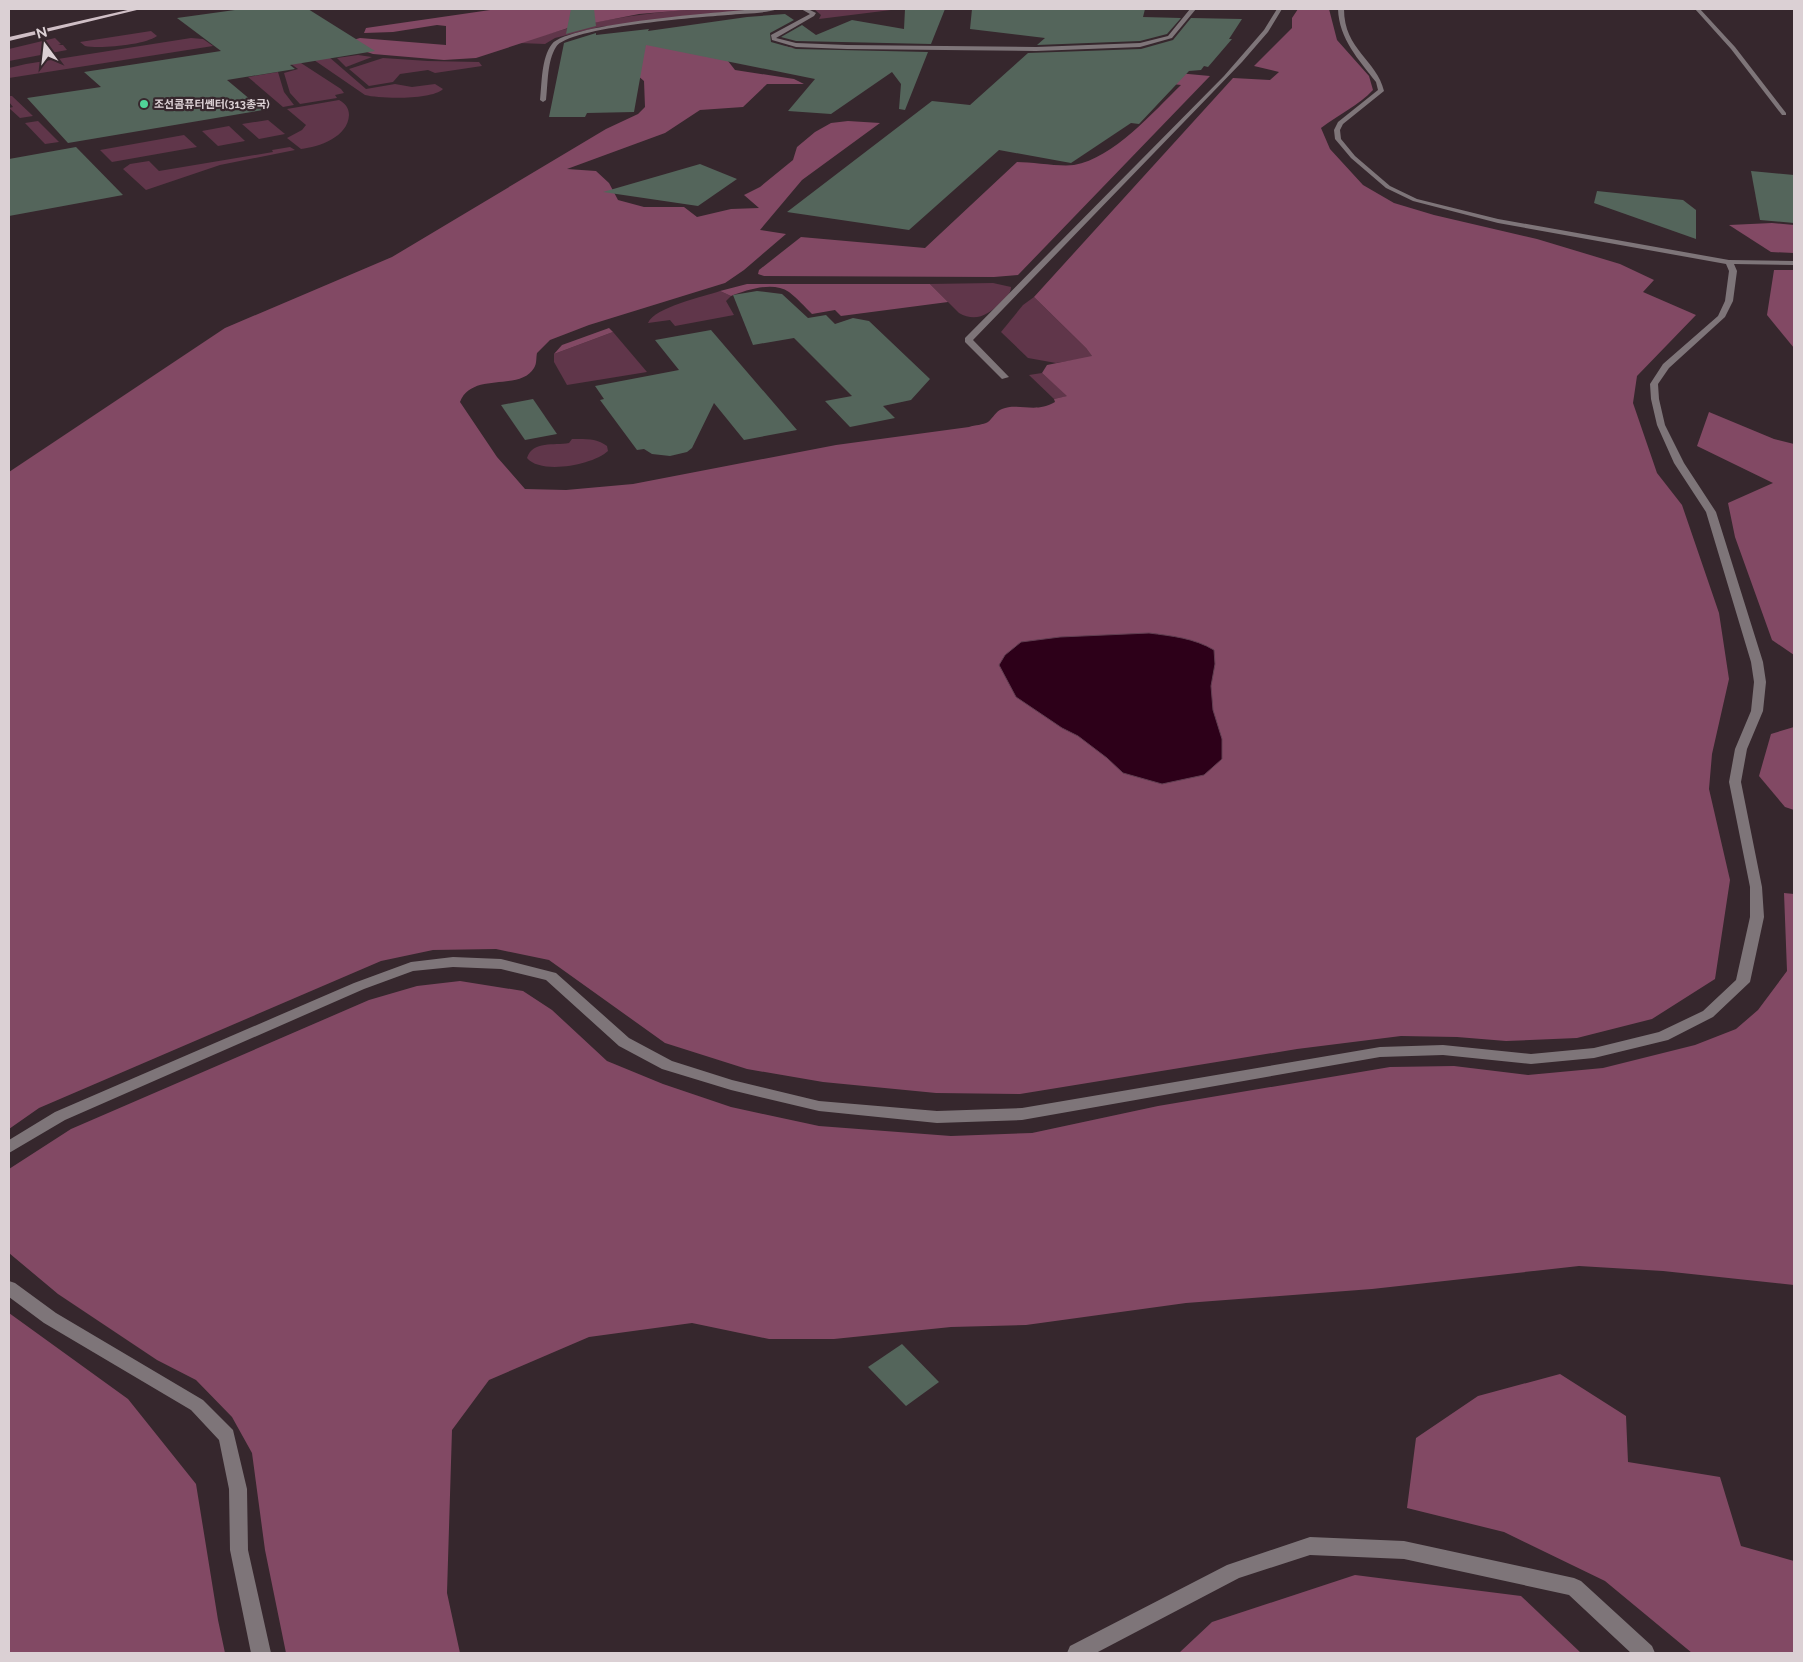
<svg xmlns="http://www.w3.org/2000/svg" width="1803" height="1662" font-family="Raleway,'Noto Sans KR',sans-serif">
<rect width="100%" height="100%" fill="#36272d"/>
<g fill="#60364a">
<path d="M 698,9 L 757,9 L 599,27 L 555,38 L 545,44 L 519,43 C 577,23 637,13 698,9 Z"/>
<path d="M 814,9 L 899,9 L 819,19 L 821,15 Z"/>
<path d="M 151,31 L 157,36 C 145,45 100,49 85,46 L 80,42 Z"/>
<path d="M 55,38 L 61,44 L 58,45 L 63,45 L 67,50 L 9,61 L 9,49 Z"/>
<path d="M 191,38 L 203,39 L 213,46 L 9,78 L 9,68 L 26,64 Z"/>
<path d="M 298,49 L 329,57 L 366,89 L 395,84 L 412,87 L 435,84 L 443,89 C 432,100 381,99 365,95 Z"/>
<path d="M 284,52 L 341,89 L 344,93 L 335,95 L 337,98 L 300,104 L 290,93 L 284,73 L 298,69 L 276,53 Z"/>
<path d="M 358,55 L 372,57 L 346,67 L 337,58 Z"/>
<path d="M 383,58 L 428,61 L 479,62 L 482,66 L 435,73 L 428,70 L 400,74 L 393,82 L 369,86 L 349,69 Z"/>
<path d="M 278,72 L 284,92 L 294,105 L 283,107 L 248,77 Z"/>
<path d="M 9,96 L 12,96 L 33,116 L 20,118 L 9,108 L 13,107 L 9,102 Z"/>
<path d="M 339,100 C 345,103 349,108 349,115 C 348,137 319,147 301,149 L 287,138 L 302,130 L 306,125 L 287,109 Z"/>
<path d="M 268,120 L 285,134 L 259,139 L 242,124 Z"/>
<path d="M 38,121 L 59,142 L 45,144 L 25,123 Z"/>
<path d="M 229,126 L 245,141 L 218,146 L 202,131 Z"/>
<path d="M 184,135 L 197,147 L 112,162 L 100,150 Z"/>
<path d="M 290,147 L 295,150 L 220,165 L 146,190 L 123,169 L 130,164 L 149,161 L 159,171 L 273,152 L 272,150 Z"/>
<path d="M 993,283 L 1011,287 C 1011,294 1005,298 1000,303 C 989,314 976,323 959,313 L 930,284 Z"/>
<path d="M 720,291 L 731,296 L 726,301 L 734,315 L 675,326 L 670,320 L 648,323 C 655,307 703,297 720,291 Z"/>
<path d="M 1034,297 L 1086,348 L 1093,357 L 1056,363 L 1028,358 L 1001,332 L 1023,305 Z"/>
<path d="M 613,332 L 647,372 L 567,385 L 554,362 L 554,354 Z"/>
<path d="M 1042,373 L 1068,396 L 1054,399 L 1029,375 Z"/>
<path d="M 572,439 C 584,439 597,438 607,446 L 608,451 C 593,465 541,475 527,458 C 533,440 554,446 569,443 Z"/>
</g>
<g fill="#824964">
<path d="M 497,9 L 698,9 L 639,14 L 568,28 L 476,58 L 444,60 L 373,54 L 367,52 L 353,40 L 360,38 L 446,45 L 446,26 L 437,25 L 393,32 L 364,33 L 366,28 Z"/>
<path d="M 1298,9 L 1329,9 L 1337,40 L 1369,76 L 1373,90 C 1359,105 1338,115 1321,128 L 1330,149 L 1363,185 L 1394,203 L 1434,215 L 1537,239 L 1620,264 L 1654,280 L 1643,292 L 1696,315 L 1637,376 L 1633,403 L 1657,473 L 1682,505 L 1719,613 L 1729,679 L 1712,754 L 1709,789 L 1730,880 L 1715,979 L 1652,1019 L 1577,1038 L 1506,1041 L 1457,1037 L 1401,1036 L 1297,1049 L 1020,1094 L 936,1093 L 823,1082 L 747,1069 L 665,1043 L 549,960 L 496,949 L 433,950 L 381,961 L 39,1108 L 9,1129 L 9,472 L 225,328 L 392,257 L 606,129 L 638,114 L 645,107 L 644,81 L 623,63 L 626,41 L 746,39 L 794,48 L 728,61 L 735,70 L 794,79 L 804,84 L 767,84 L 743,107 L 700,110 L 665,133 L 567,169 L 596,171 L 609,183 L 618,200 L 644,207 L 684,207 L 697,217 L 731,209 L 759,208 L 744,195 L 760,187 L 793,160 L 797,147 L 815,132 L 831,123 L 848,121 L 880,123 L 802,180 L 760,230 L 786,234 L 744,270 L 725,283 L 589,325 L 550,340 L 537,353 C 536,357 537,364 534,368 C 520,392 472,371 460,402 L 497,457 L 525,489 L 566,490 L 633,484 L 836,445 L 969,427 C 975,425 983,425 988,422 C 993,418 996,411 1002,409 C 1018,402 1035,414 1055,402 L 1054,399 L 1067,396 L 1042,373 L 1047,365 L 1092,356 L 1086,348 L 1034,297 L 1233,78 L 1270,80 L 1279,72 L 1254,66 L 1292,28 L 1292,18 Z"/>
<path d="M 1134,69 L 1210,76 L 1018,275 L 994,277 L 764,276 L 758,274 L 759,270 L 801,237 L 925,248 L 1017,162 C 1032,162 1060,167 1074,165 C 1114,158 1153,112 1181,85 L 1113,77 Z"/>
<path d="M 1772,223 L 1794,225 L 1794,253 L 1771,252 L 1729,225 Z"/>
<path d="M 1774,270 L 1794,270 L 1794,348 L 1767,315 Z"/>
<path d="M 747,284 L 930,284 L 948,302 L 841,316 L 835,310 L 812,314 C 805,307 797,298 789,292 C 773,281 747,290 731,296 L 720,291 Z"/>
<path d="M 609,328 L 613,332 L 554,354 L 562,345 Z"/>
<path d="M 1709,412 L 1774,439 L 1794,444 L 1794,655 L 1772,640 L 1735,537 L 1728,503 L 1773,483 L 1697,446 Z"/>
<path d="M 1794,727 L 1794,810 L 1785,807 L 1759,776 L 1771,734 Z"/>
<path d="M 1784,893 L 1794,894 L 1794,1285 L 1663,1271 L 1579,1266 L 1372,1289 L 1186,1303 L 1026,1325 L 951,1327 L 834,1339 L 769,1339 L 692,1323 L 589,1337 L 489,1380 L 452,1430 L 447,1593 L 460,1653 L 286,1653 L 265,1550 L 252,1453 L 232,1417 L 196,1380 L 157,1360 L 58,1294 L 9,1253 L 9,1169 L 71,1129 L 369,1000 L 417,986 L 460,981 L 523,991 L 552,1010 L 607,1061 L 663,1084 L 731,1107 L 819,1126 L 951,1136 L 1032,1133 L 1158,1106 L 1390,1067 L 1454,1066 L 1528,1075 L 1603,1068 L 1695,1045 L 1736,1029 L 1758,1010 L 1787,971 Z"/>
<path d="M 9,1313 L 128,1399 L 196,1484 L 218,1620 L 225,1653 L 9,1653 Z"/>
<path d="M 1560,1374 L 1626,1416 L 1628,1462 L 1720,1477 L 1741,1546 L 1794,1561 L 1794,1653 L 1692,1653 L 1605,1581 L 1504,1532 L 1407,1508 L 1416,1438 L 1478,1396 Z"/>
<path d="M 1355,1575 L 1521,1596 L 1581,1653 L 1179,1653 L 1212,1622 Z"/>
</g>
<path fill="#2d0019" stroke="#613e51" d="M 1149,633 C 1172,636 1194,638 1214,650 L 1215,664 L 1211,686 L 1213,710 L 1222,739 L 1222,759 L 1204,775 L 1162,784 L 1123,773 L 1107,758 L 1078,736 L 1062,728 L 1016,697 L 999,665 L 1005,655 L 1021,642 L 1060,637 Z"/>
<g fill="#54655b">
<path d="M 242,9 L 308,9 L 375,51 L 290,65 L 295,69 L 227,80 L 263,110 L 68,143 L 27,98 L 101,87 L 84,72 L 221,51 L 177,18 Z"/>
<path d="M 571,9 L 594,9 L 596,26 L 566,34 Z"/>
<path d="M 905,9 L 945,9 L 931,44 L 796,41 L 781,37 L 802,25 L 816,35 L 852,20 L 904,29 Z"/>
<path d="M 972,9 L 1145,9 L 1143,17 L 1181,18 L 1167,34 L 1140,41 L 1037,45 L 1045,38 L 970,29 Z"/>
<path d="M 785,14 L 794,20 L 770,33 L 771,42 L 796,49 L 928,52 L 905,110 L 899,109 L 901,84 L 892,72 L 831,114 L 788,111 L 815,79 L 646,45 L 634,112 L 587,113 L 585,117 L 549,117 L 564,43 L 567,42 L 596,33 L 596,35 L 649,29 L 648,31 L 747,17 Z"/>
<path d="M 1191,18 L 1242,19 L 1229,39 L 1232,39 L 1208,67 L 1204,66 L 1201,70 L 1189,71 L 1139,124 L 1131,123 L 1071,163 L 999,150 L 909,230 L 787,212 L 932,101 L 970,105 L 1028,53 L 1141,49 L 1173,40 Z"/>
<path d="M 76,147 L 123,195 L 9,216 L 9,159 Z"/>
<path d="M 700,164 L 737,179 L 698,206 L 603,192 Z"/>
<path d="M 1751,171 L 1794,175 L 1794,223 L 1760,220 Z"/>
<path d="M 1597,191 L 1683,200 L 1696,210 L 1696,239 L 1594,203 Z"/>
<path d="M 757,291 L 782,294 L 808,318 L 826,315 L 835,324 L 853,318 L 869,321 L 930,379 L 911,400 L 883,406 L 895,418 L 850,427 L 825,401 L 852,396 L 794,338 L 753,345 L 733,295 Z"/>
<path d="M 711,330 L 797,430 L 744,440 L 714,403 L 692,448 L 687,452 L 670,456 L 652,454 L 644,449 L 637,450 L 600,400 L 604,399 L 595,386 L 679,370 L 655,340 Z"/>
<path d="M 533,399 L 557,434 L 525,440 L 501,405 Z"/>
<path d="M 902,1344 L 939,1382 L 906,1406 L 868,1367 Z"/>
</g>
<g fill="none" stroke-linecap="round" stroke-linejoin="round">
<g fill="#7e7579" fill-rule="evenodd">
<path d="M 757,9 L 777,9 C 766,14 741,13 728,15 C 700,17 568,27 556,47 C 547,61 548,84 546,100 L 543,102 L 540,100 C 542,84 541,58 552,44 C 570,23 723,12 757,9 Z"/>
<path d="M 801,9 L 808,9 L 816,13 L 814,16 L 776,38 L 796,43 L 847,45 L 1036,47 L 1140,43 L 1168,36 L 1190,9 L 1196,9 L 1172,38 L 1140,47 L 1036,51 L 847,49 L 796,47 L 772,40 L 771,35 L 810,14 Z"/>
<path d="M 1277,9 L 1282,9 L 1268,32 L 1242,62 L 973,340 L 1009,377 L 1002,379 L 965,342 L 965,338 L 1224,76 L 1264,30 Z"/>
<path d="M 1338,9 L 1344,9 C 1344,50 1377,60 1384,91 L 1343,124 L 1340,130 L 1341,139 L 1355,156 L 1390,186 L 1417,199 L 1498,219 L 1729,260 L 1794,261 L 1794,265 L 1734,264 L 1737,271 L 1733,301 L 1725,317 L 1669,368 L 1658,384 L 1659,399 L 1665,425 L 1684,463 L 1716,512 L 1763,662 L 1766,682 L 1763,711 L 1747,749 L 1741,782 L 1762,887 L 1764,917 L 1750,982 L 1713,1017 L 1668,1040 L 1594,1058 L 1531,1064 L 1443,1055 L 1380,1057 L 1022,1120 L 937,1123 L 819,1111 L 731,1090 L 662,1069 L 619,1046 L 546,980 L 501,969 L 453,967 L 413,971 L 364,989 L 65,1120 L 9,1153 L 9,1140 L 55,1112 L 354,983 L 411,962 L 453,957 L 501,959 L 556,973 L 629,1038 L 672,1061 L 732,1080 L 819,1101 L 937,1111 L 1022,1108 L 1380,1047 L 1443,1045 L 1531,1054 L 1594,1048 L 1659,1032 L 1703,1011 L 1736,980 L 1750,917 L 1750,887 L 1729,782 L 1735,749 L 1751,711 L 1754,682 L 1751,662 L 1706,512 L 1674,463 L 1657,425 L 1651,399 L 1650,384 L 1663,364 L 1718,316 L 1725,301 L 1729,271 L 1726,264 L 1498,223 L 1413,201 L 1386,188 L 1351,158 L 1335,139 L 1334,130 L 1338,122 L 1378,90 L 1376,82 C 1359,60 1339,39 1338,9 Z"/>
<path d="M 1695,9 L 1700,9 L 1735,47 L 1786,113 L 1786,115 L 1782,115 L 1731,49 Z"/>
<path d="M 9,1281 L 15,1283 L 56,1313 L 203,1400 L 233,1430 L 247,1489 L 248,1550 L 271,1653 L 251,1653 L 230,1550 L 229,1489 L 219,1440 L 191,1410 L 44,1323 L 9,1297 Z"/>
<path d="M 1310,1537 L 1404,1541 L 1574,1578 L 1581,1581 L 1652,1646 L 1655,1653 L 1631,1653 L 1569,1595 L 1404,1559 L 1310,1555 L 1239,1578 L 1096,1653 L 1067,1653 L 1070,1646 L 1227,1565 Z"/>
</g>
<path fill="#d0bfc6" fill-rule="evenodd" d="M 132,9 L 141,9 L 9,41 L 9,37 Z"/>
</g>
<circle fill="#50d398" stroke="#36272d" stroke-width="2" cx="144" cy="104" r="5"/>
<g text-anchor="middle" stroke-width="4.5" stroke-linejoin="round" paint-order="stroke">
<g font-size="11" font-weight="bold" fill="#dbd0d4" stroke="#36272d" text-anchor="start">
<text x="154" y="108">조선콤퓨터쎈터(313총국)</text>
</g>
</g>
<rect width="1803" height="1662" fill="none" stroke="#dbd0d4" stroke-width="20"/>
<g transform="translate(45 45) rotate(345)" stroke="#36272d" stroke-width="4" paint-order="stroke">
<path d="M0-4L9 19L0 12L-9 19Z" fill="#dbd0d4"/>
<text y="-8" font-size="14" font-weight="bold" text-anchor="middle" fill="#dbd0d4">N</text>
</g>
</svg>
